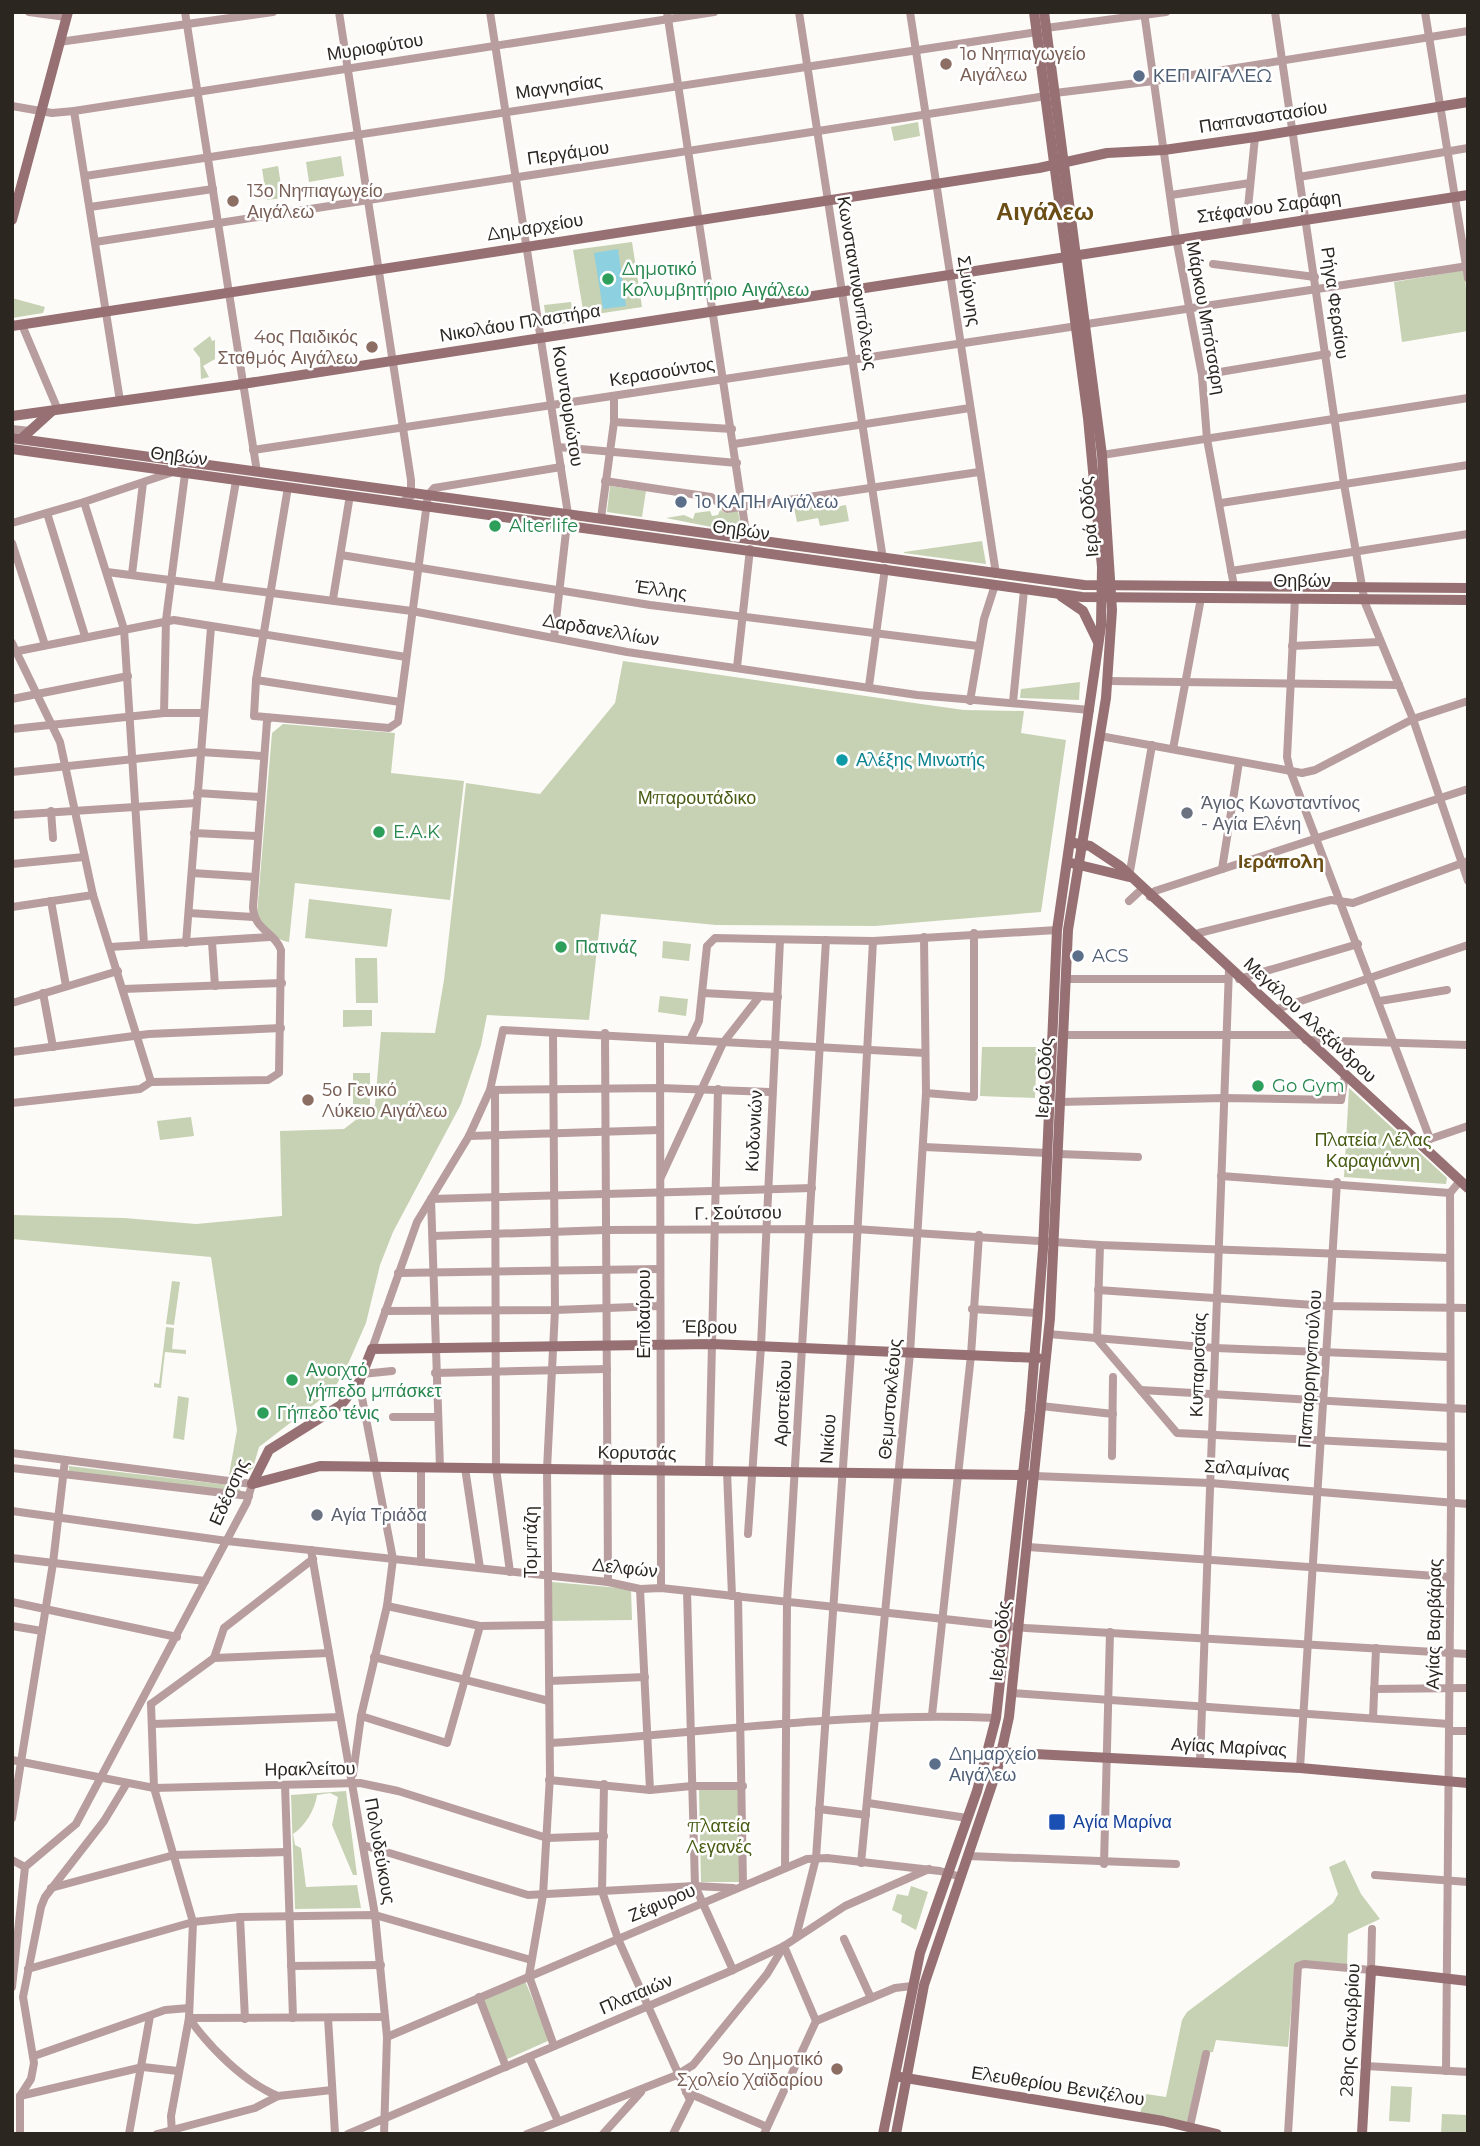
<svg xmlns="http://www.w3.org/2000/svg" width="1480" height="2146" font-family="Montserrat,sans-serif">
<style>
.green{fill:#c6d2b3}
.water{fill:#8dd0e0}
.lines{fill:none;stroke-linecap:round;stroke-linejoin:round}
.street{stroke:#b89d9f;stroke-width:8}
.secondary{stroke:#967073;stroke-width:10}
.education-dot{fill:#8d6e63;stroke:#fff;stroke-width:2.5}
.service-dot{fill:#5c6f8a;stroke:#fff;stroke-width:2.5}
.leisure-dot{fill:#2e9e5b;stroke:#fff;stroke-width:2.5}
.culture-dot{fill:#0f9aa8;stroke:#fff;stroke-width:2.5}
.worship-dot{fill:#6b7280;stroke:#fff;stroke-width:2.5}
.transit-dot{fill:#1a4fb4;stroke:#fff;stroke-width:2.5}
.labels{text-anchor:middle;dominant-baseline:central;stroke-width:5;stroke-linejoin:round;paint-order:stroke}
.street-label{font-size:18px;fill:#2b2620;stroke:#fff}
.education-label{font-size:18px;fill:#785e54;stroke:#fff;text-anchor:start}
.service-label{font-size:18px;fill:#4e5e75;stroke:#fff;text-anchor:start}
.leisure-label{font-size:18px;fill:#27864d;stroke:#fff;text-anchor:start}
.culture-label{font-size:18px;fill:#0d838f;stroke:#fff;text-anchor:start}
.park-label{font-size:18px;fill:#475c12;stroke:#fff}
.worship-label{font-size:18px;fill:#5b616d;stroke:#fff;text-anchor:start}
.transit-label{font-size:18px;fill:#164399;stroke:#fff;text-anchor:start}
.neighbourhood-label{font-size:19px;font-weight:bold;fill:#6a4e16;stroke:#fff}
.district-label{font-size:24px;font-weight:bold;fill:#6a4e16;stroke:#fff}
</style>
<rect width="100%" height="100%" fill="#fdfbf7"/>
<g class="green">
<path d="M918 122 920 136 894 141 891 127Z"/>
<path d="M341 156 344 176 309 182 306 162Z"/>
<path d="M278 166 283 198 267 200 262 169Z"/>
<path d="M632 242 642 307 584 316 573 250Z"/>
<path d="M1465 270 1468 331 1402 342 1394 282Z"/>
<path d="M12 298 45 307 43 313 12 318Z"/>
<path d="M571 302 574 322 547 326 544 305Z"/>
<path d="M210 336 212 341 215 340V359L203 366 209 377 201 379 200 358 193 349Z"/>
<path d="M610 486 646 491 642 517 607 512Z"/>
<path d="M815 504 817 510 846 505 849 521 820 526 818 518 797 522 794 508Z"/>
<path d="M720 510 726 513 738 511 742 533 666 518 684 515 693 519 695 513 710 511 712 516 718 515Z"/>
<path d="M982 541 986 564 904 553V552Z"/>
<path d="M623 661 921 704 964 710 1024 711 1021 733 1066 740 1041 912 875 926 716 925 601 914 589 1020 487 1015 481 1045 461 1104 393 1232 380 1265 366 1323 348 1364 334 1389 259 1447 253 1468 242 1475H229L237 1430 211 1257 12 1239V1215L124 1218 196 1224 282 1216 280 1131 344 1129 375 1105 381 1032 435 1033 444 980 466 783 540 794 615 703Z"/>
<path d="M1080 682 1079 700 1020 698 1021 689Z"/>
<path d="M283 724 395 733 391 773 464 781 450 900 295 883 289 942C274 940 264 927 257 914L272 733Z"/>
<path d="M309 899 392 909 387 947 305 938Z"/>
<path d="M663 941 691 944 689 961 662 958Z"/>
<path d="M355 958H377L378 1003H356Z"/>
<path d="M660 996 688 999 686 1016 658 1012Z"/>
<path d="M343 1010H372V1026L343 1027Z"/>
<path d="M982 1047H1037L1035 1098 980 1096Z"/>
<path d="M353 1073H370V1105L353 1104Z"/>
<path d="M1349 1088 1447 1178 1446 1184 1344 1177Z"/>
<path d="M191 1117 194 1136 160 1140 157 1121Z"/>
<path d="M172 1281 180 1282 174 1325 166 1324Z"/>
<path d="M166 1327 174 1328 172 1349 186 1350V1354L165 1352 161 1388 154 1387V1383L159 1384Z"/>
<path d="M178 1396 189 1398 184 1440 173 1438Z"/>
<path d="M69 1466 237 1486 242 1492 69 1472Z"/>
<path d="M552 1582 631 1589 632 1620 552 1621Z"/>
<path d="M699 1790H738L740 1882H701Z"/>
<path d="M346 1791 357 1875H353L332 1825 338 1797 330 1793 317 1795C315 1810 305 1826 293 1834L295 1845 301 1848 306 1887 357 1885 361 1908 295 1909 291 1795Z"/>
<path d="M1345 1860 1361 1894 1380 1919 1348 1934 1347 1964 1298 1962 1295 1966 1288 2047 1216 2040 1213 2052 1203 2053 1187 2122 1140 2113 1146 2094 1166 2097 1182 2020 1187 2012 1333 1903 1338 1894 1329 1867Z"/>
<path d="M911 1886 928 1892 916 1930 901 1922 902 1915 892 1910 897 1894 908 1896Z"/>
<path d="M525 1981 550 2040 505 2060 483 2000Z"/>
<path d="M1391 2086 1412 2087 1410 2122 1389 2121Z"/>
<path d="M1442 2114 1468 2115V2134H1441Z"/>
</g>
<path class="water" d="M618 249 626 306 603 309 594 253Z"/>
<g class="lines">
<g class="street">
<path d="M29 12 66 17"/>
<path d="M185 12 257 472"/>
<path d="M339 12 411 480V496L402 502"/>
<path d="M490 12 568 514 554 638"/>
<path d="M667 12 747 539"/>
<path d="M799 12 883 559"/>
<path d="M910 12 996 574"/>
<path d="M1144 12 1176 238 1202 375 1207 439 1234 586"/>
<path d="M1275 12 1344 484 1365 603 1413 719 1468 881"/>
<path d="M1425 12 1468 278"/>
<path d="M1046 28 1166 12"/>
<path d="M59 42 273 12"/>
<path d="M1055 93 1154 81 1468 31"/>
<path d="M12 106 52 113 74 111 714 12"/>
<path d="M74 111 120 401"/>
<path d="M85 176 1037 32"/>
<path d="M1299 177 1468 148"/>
<path d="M1171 195 1250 183"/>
<path d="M90 207 213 189"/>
<path d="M1246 228 1255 137"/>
<path d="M95 242 1046 96"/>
<path d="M1213 264 1315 277"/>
<path d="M1087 324 1468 266"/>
<path d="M22 325 58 410"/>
<path d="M1202 375 1327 354"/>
<path d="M614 422 732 429"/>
<path d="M12 429 30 431"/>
<path d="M734 444 970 408"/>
<path d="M558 447 737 463"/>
<path d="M253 450 1077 326"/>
<path d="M1102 455 1468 398"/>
<path d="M605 481 711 497 727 509 979 472"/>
<path d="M288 487 256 680 254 716 389 728 398 722 428 495 434 488 561 467"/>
<path d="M84 502 124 629 144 944"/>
<path d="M1221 503 1468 465"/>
<path d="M47 513 85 636"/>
<path d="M601 518 614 422V396"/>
<path d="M12 523 84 502 170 473"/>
<path d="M12 543 45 645"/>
<path d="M341 555 650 605 978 646"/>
<path d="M1231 571 1468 534"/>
<path d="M107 572 412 611 627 652 917 695 1090 710"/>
<path d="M132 574 143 483"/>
<path d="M218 585 236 481"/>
<path d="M1295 598 1287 757 1290 770 1430 1139 1422 1147"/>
<path d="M333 599 350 495"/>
<path d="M12 643 60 742 93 895 151 1082"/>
<path d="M1292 646 1379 642"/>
<path d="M13 652 174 620 406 657"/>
<path d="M737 667 750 549"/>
<path d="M256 680 400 702"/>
<path d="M1108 681 1399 685"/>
<path d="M869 686 885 568"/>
<path d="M12 699 128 676"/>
<path d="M970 701 984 619 995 585"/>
<path d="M1013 702 1024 590"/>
<path d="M164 713 166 620 185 474"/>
<path d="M12 729 164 713H204"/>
<path d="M1100 736 1302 773 1315 770 1413 719 1468 701"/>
<path d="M1173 749 1201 598"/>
<path d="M12 772 200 752 262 756"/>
<path d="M197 793 260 797"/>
<path d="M51 811 53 838"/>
<path d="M12 815 196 803"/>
<path d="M194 833 257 836"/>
<path d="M12 864 84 857"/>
<path d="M1222 869 1239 762"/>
<path d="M192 873 255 877"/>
<path d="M1129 877 1152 745"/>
<path d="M1150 897 1155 891 1468 789"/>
<path d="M51 901 66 986"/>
<path d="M1129 901 1142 889"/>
<path d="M12 907 93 895"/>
<path d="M189 913 253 917"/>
<path d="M1194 937 1199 933 1331 900 1353 903 1468 861"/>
<path d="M212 942 215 986"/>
<path d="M186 943 211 627"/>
<path d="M110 947 270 937"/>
<path d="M1066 979H1228"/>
<path d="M1239 979 1358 944"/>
<path d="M123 989 282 983"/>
<path d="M43 993 53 1047"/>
<path d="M703 993 778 997"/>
<path d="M1380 1001 1447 990"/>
<path d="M12 1003 118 971"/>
<path d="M1274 1010 1468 945"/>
<path d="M553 1033 555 1310 547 1469 550 1776 543 1895 529 1976 554 2046"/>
<path d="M605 1033 608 1582"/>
<path d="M1064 1035H1300"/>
<path d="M660 1039 661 1588"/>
<path d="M690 1040 699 1021 707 946 715 938 873 941 1057 930"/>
<path d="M1306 1040 1468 1045"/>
<path d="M12 1052 149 1034 281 1028"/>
<path d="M490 1090 660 1088 772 1092"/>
<path d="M495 1091 496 1468 510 1572"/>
<path d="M926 1093 974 1097V933"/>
<path d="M1060 1102 1224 1098 1341 1100 1345 1075"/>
<path d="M12 1103 140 1089 151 1082 268 1080 279 1073 281 950C275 932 254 930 253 907L267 721 270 718"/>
<path d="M469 1136 660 1130"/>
<path d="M1430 1139 1468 1126"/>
<path d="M924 1147 1047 1153"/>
<path d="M1059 1154 1138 1157"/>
<path d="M1221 1176 1450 1193"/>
<path d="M661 1177 723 1043 759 997"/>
<path d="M433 1236 606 1230 855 1229 1100 1245 1450 1258"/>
<path d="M398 1273 660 1269"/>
<path d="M1098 1290 1329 1306 1468 1308"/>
<path d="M972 1309 1037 1313"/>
<path d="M385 1311 555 1310 660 1306"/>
<path d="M1048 1334 1215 1348 1449 1357"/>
<path d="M1097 1339 1177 1433 1450 1447"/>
<path d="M1097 1339 1100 1245"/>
<path d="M372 1349 417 1222 469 1136 490 1090 503 1030 925 1053"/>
<path d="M435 1373 607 1369"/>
<path d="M362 1374 392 1371"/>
<path d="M1141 1390 1468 1409"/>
<path d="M1041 1406 1113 1414"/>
<path d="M393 1417H437"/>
<path d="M12 1453 252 1484 247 1502 76 1824 25 1867 12 1987"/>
<path d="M1112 1456 1113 1377"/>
<path d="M12 1468 249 1496"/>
<path d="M440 1468 431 1199 812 1188"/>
<path d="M465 1468 480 1568"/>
<path d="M709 1471 718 1089"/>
<path d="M727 1471 732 1596"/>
<path d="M1035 1476 1210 1483 1468 1504"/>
<path d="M12 1511 227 1541 608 1582 640 1589 661 1588 1026 1628 1468 1654"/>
<path d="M748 1534 761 1346 780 940"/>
<path d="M1028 1547 1450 1577"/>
<path d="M311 1550 375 1915 387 2037 384 2134"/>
<path d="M12 1558 205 1581"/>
<path d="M421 1562V1467"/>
<path d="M640 1589 650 1790"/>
<path d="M687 1591 695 1886 733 1970"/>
<path d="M738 1596 743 1885"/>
<path d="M12 1602 177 1637"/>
<path d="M387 1606 480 1626 547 1625"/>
<path d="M12 1626 42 1631"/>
<path d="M374 1657 549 1701"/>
<path d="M214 1658 224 1628 313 1559"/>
<path d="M549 1681 645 1677"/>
<path d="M1374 1689 1468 1688"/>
<path d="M1012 1693 1449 1724"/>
<path d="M151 1704 154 1788 193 1922 189 2018 171 2116 172 2134"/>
<path d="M151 1704 214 1658 329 1653"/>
<path d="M932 1715 971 1355 979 1235"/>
<path d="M361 1716 447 1743 480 1626"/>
<path d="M1373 1718 1376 1648"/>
<path d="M153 1724 340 1717"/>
<path d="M1449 1731H1468"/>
<path d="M550 1743C699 1734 847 1711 996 1718"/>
<path d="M12 1760 154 1788 360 1783 398 1791 547 1838 604 1836"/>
<path d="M1200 1763 1229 969"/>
<path d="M1300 1768 1337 1182"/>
<path d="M353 1774 361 1716 387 1606 393 1559 359 1382"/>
<path d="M549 1780 650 1790 692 1786H743"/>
<path d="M604 1784 602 1891 618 1939 690 2100 673 2134"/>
<path d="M285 1785 293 2018"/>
<path d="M868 1803 967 1818"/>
<path d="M819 1809 866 1815"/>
<path d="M12 1818 53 1563 65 1460"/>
<path d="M363 1845 528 1895 695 1886 733 1888"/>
<path d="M968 1856 1176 1864"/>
<path d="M12 1860 25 1867"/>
<path d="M861 1863 910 1353 926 1093 924 937"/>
<path d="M1104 1864 1110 1632"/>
<path d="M785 1868 787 1602 826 940"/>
<path d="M1375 1875 1468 1882"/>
<path d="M51 1888 174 1855 287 1852"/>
<path d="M240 1917 245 2019"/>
<path d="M796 1937 816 1858 851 1351 873 941"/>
<path d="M844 1939 871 1998"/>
<path d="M291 1966 381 1965"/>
<path d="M28 1969 193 1922 240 1917 375 1915 531 1960"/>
<path d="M479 1997 506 2067"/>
<path d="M189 2018 385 2017"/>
<path d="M189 2018C209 2047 245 2083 278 2096"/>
<path d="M328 2018 335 2134"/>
<path d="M816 2021 895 1988 912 1986"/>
<path d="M387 2037 807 1859 827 1858 940 1871 961 1877"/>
<path d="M34 2056 165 2010 189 2008"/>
<path d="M529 2057 558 2121"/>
<path d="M1366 2066 1468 2072"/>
<path d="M1446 2071 1451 1503 1450 1193 1460 1181"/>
<path d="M686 2092 767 2127"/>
<path d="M20 2096 143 2067 178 2071"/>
<path d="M1190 2126 1206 2054"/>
<path d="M20 2134V2096L31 2079 34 2063 23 1997 41 1907 45 1897 104 1821 127 1783"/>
<path d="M129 2134 150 2016"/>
<path d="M157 2134 255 2108 278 2096 332 2090"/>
<path d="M348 2134 733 1970 784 1946 845 1906 929 1869"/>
<path d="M527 2134 677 2075 693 2065 767 1974 784 1946"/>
<path d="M603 2134 641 2092"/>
<path d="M764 2134 816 2021 784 1946"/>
<path d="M1288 2134 1298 1966 1304 1964 1371 1970 1372 1929"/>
</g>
<g class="secondary">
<path d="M12 220 68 12"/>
<path d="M12 326 1039 168 1107 153 1164 150 1255 137 1468 102"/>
<path d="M12 416 236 385 1468 195"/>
<path d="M12 438 1084 585 1468 588"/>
<path d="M21 439 52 411"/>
<path d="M12 449 1082 597 1468 600"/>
<path d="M1061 596 1083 611 1098 642"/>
<path d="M1074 843 1090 846 1120 866 1468 1188"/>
<path d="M1071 863 1129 877"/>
<path d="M252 1484 269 1450 341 1405 359 1382 372 1349 712 1344 1038 1358"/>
<path d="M252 1484 320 1466 1027 1475"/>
<path d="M996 1752 1300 1768 1468 1783"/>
<path d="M900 2077 1163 2121 1217 2134"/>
<path d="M883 2134 920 1953 977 1791 996 1718 1030 1411 1043 1249 1057 930 1101 626 1102 567 1088 418 1034 12"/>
<path d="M896 2134 924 1985 998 1767 1009 1717 1050 1318 1068 930 1106 698 1112 610 1102 455 1044 12"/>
<path d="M1362 2134 1371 1970 1468 1981"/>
</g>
</g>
<g class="education-dot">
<circle cx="946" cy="64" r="7"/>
<circle cx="233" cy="201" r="7"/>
<circle cx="372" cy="347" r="7"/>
<circle cx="308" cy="1100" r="7"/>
<circle cx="837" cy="2069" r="7"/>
</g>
<g class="service-dot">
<circle cx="1139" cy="76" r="7"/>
<circle cx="681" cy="502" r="7"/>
<circle cx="1078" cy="956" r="7"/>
<circle cx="935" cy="1764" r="7"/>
</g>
<g class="leisure-dot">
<circle cx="608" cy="279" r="7"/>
<circle cx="495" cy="526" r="7"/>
<circle cx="379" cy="832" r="7"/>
<circle cx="561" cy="947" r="7"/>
<circle cx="1258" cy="1086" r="7"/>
<circle cx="292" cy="1380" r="7"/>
<circle cx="263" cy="1413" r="7"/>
</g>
<circle class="culture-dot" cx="842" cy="760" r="7"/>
<g class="worship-dot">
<circle cx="1187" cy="813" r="7"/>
<circle cx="317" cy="1515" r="7"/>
</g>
<rect class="transit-dot" x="1048" y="1813" width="18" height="18" rx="3.5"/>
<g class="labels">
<g class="street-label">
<text transform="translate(375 47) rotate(-9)">Μυριοφύτου</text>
<text transform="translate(559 87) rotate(-8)">Μαγνησίας</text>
<text transform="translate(1263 117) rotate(-9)">Παπαναστασίου</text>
<text transform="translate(568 153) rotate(-8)">Περγάμου</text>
<text transform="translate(1269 207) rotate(-8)">Στέφανου Σαράφη</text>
<text transform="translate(535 227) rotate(-9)">Δημαρχείου</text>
<text transform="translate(857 283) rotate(81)">Κωνσταντινουπόλεως</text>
<text transform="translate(969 291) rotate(81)">Σμύρνης</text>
<text transform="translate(1335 303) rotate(82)">Ρήγα Φεραίου</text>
<text transform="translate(1206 318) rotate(80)">Μάρκου Μπότσαρη</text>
<text transform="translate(520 323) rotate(-9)">Νικολάου Πλαστήρα</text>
<text transform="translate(662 372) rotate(-9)">Κερασούντος</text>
<text transform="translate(568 406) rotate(81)">Κουντουριώτου</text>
<text transform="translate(179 456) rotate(7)">Θηβών</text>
<text transform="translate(1089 517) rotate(-95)">Ιερά Οδός</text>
<text transform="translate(741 530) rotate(8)">Θηβών</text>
<text x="1302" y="581">Θηβών</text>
<text transform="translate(661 590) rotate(8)">Έλλης</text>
<text transform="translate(601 630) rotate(10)">Δαρδανελλίων</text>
<text transform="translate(1310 1020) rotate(43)">Μεγάλου Αλεξάνδρου</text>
<text transform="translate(1044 1078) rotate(-87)">Ιερά Οδός</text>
<text transform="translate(754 1131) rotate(-87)">Κυδωνιών</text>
<text transform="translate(738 1213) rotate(-1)">Γ. Σούτσου</text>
<text transform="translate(644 1314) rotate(-90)">Επιδαύρου</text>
<text transform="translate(710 1327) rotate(1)">Έβρου</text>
<text transform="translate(1198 1365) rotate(-88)">Κυπαρισσίας</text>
<text transform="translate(1310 1369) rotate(-86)">Παπαρρηγοπούλου</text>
<text transform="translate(890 1399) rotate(-85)">Θεμιστοκλέους</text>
<text transform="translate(783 1403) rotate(-87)">Αριστείδου</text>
<text transform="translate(828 1439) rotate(-86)">Νικίου</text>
<text transform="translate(637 1453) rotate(1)">Κορυτσάς</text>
<text transform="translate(1247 1469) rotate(4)">Σαλαμίνας</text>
<text transform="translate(229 1492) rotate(-66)">Εδέσσης</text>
<text transform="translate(531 1542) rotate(-90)">Τομπάζη</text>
<text transform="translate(625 1568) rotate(6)">Δελφών</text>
<text transform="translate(1434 1624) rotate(-89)">Αγίας Βαρβάρας</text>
<text transform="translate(1000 1641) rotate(-84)">Ιερά Οδός</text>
<text transform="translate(1229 1747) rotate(3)">Αγίας Μαρίνας</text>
<text transform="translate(310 1769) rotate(-1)">Ηρακλείτου</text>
<text transform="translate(380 1851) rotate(80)">Πολυδεύκους</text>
<text transform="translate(662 1903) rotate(-23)">Ζέφυρου</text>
<text transform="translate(636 1994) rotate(-23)">Πλαταιών</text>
<text transform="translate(1350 2030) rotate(-87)">28ης Οκτωβρίου</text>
<text transform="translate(1058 2086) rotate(9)">Ελευθερίου Βενιζέλου</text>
</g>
<g class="education-label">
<text x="960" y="54">1ο Νηπιαγωγείο<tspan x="960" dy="21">Αιγάλεω</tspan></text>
<text x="247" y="191">13ο Νηπιαγωγείο<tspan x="247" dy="21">Αιγάλεω</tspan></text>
<text x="358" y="337" text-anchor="end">4ος Παιδικός<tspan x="358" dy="21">Σταθμός Αιγάλεω</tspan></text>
<text x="322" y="1090">5ο Γενικό<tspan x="322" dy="21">Λύκειο Αιγάλεω</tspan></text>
<text x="823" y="2059" text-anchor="end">9ο Δημοτικό<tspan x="823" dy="21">Σχολείο Χαϊδαρίου</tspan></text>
</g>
<g class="service-label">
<text x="1153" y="76">ΚΕΠ ΑΙΓΑΛΕΩ</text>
<text x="695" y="502">1ο ΚΑΠΗ Αιγάλεω</text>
<text x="1092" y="956">ACS</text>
<text x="949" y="1754">Δημαρχείο<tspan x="949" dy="21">Αιγάλεω</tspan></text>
</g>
<g class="leisure-label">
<text x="622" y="269">Δημοτικό<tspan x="622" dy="21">Κολυμβητήριο Αιγάλεω</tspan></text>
<text x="509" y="526">Alterlife</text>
<text x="393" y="832">E.A.K</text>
<text x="575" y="947">Πατινάζ</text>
<text x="1272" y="1086">Go Gym</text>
<text x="306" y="1370">Ανοιχτό<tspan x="306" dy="21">γήπεδο μπάσκετ</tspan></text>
<text x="277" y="1413">Γήπεδο τένις</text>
</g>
<g class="culture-label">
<text x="856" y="760">Αλέξης Μινωτής</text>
</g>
<g class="park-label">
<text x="697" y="798">Μπαρουτάδικο</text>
<text x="1373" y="1140">Πλατεία Λέλας<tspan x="1373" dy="21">Καραγιάννη</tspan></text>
<text x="719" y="1826">πλατεία<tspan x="719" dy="21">Λεγανές</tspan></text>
</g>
<g class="worship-label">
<text x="1201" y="803">Άγιος Κωνσταντίνος<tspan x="1201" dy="21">- Αγία Ελένη</tspan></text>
<text x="331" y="1515">Αγία Τριάδα</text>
</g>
<g class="transit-label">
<text x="1073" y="1822">Αγία Μαρίνα</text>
</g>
<g class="neighbourhood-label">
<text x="1281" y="861">Ιεράπολη</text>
</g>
<g class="district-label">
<text x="1045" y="211">Αιγάλεω</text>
</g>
</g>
<rect width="1480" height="2146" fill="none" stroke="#2b2620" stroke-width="28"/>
</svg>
